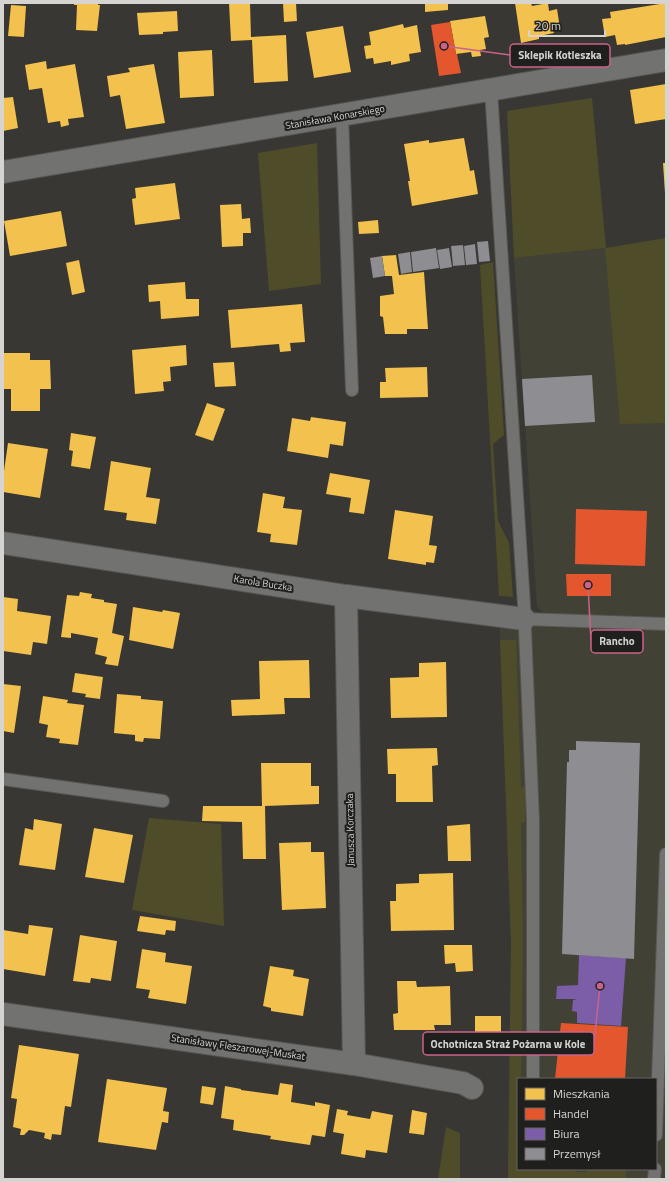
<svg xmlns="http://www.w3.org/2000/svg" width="669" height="1182" font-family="'Titillium Web',sans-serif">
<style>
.built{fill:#424136;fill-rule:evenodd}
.green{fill:#4f4c29}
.homes{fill:#f2c14e}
.shops{fill:#e4572e}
.offices{fill:#7b5ea7}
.industry{fill:#8d8d92}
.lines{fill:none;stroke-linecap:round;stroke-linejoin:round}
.lane-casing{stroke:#575653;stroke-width:14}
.street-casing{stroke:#575653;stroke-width:24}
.lane{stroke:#727270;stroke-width:12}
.street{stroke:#727270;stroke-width:22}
.labels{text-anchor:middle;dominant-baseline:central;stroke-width:4;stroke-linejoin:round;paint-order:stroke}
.street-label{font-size:10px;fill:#d5d4d1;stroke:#1f1f1d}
.leader{fill:none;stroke:#ca638a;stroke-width:1.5}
.callout-dot{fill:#ca638a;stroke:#1f1f1d;stroke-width:1.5}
.callout{fill:#1f1f1d;stroke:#ca638a;stroke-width:1.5}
.callout-label{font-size:11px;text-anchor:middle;font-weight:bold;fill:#d5d4d1}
</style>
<rect width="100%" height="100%" fill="#383733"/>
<path class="built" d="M666 238V1179H508L511 943 499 605 545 613 541 611 537 606 514 258 606 248ZM518 1079H656V1169H518Z"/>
<g class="green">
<path d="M592 98 606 248 666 238V423L620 424 605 248 514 258 507 111Z"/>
<path d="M317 143 321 284 269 291 258 153Z"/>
<path d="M493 262 504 435 493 444 498 521 509 543 513 597 499 596 480 265Z"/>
<path d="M500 640H516L521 787H525V822L521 823 523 944 521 1079H518V1169H575L576 1172H586L587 1169H626V1179H508L511 943Z"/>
<path d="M149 818 221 824 224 926 132 910Z"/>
<path d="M446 1127 460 1133V1179H438Z"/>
</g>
<g class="homes">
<path d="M74 3H98V5H100L97 31 76 30 77 5H74Z"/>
<path d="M229 3H250L251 37 286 35 288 81 254 83 252 40 231 41Z"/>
<path d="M283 3H296L297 21 284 22Z"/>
<path d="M425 3H448V10L425 12Z"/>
<path d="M515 3H531L532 6 548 3 549 11 557 9 560 28 553 30 554 33 539 36V39L521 43Z"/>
<path d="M666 3V37L625 45V44L617 45 615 35 605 37 602 19 611 18 610 12Z"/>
<path d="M11 5 26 6 24 37 8 36Z"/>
<path d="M177 11 178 31 163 32V34L139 35 137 13Z"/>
<path d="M485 16 489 37 484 38 486 49 480 50 481 56 472 57 471 52 456 54 450 21Z"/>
<path d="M403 24 404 28 417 25 421 52 409 54 410 61 391 65V61L374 64 373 58 366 59 364 46 371 45 369 32Z"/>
<path d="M343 26 351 72 314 78 306 32Z"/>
<path d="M212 50 214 96 180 98 178 52Z"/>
<path d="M46 61 47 69 75 64 84 117 68 119 69 125 61 127 60 121 48 123 42 88 29 90 25 65Z"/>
<path d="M154 64 165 123 126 129 120 95 110 97 107 76 130 72 128 68Z"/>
<path d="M666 84V119L635 124 630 90Z"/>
<path d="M13 97 18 128 3 131V98Z"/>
<path d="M464 138 470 171 474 170 478 194 412 206 408 181H410L404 144 429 140V143Z"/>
<path d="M663 163H666V193H665Z"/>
<path d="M175 183 180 219 135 225 132 199 136 198 135 188Z"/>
<path d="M241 204 242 219 250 218 251 233H243V246L222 247 220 205Z"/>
<path d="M61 211 67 246 10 256 4 221Z"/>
<path d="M378 220 379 233 359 234 358 222Z"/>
<path d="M396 255 399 275 424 272 428 329H407V334H385L383 317 380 316V296L394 294 392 276H385L382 256Z"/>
<path d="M79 260 85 292 72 295 66 263Z"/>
<path d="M185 282 186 299H199V316L161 319 160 301 149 302 148 285Z"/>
<path d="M302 304 305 342 290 343 291 351 280 352 279 344 231 348 228 310Z"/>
<path d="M186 345 187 365 170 367 171 381 163 382 164 391 135 394 132 350Z"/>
<path d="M3 353H30V360H50L51 389H40V411H11V389H3Z"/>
<path d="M234 362 236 386 215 387 213 363Z"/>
<path d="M427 367 428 397 380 398V382H386L385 368Z"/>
<path d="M207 403 225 409 213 441 195 435Z"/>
<path d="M311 417 346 422 343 446 330 444 328 458 287 451 292 418 310 421Z"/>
<path d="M71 433 96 437 90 469 71 466 73 451 69 450Z"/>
<path d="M8 443 48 449 40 498 3 492V478Z"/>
<path d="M111 461 151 468 146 497 160 499 156 524 126 520 127 513 104 510Z"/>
<path d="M330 473 370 480 364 514 349 512 351 498 326 494Z"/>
<path d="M263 493 285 497 283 508 302 510 297 545 270 542 271 534 257 532Z"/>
<path d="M395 510 433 516 429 545 437 546 434 563 426 562V565L388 559Z"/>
<path d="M80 592 92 594 91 598 104 600V602L117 604 112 633 124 636 118 666 105 664 107 657 95 654 98 638 71 633V638L61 637 67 595 79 596Z"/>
<path d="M3 597 18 599 17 611 51 616 47 644 33 642 31 655 3 651Z"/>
<path d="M133 607 162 612 163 610 180 613 173 649 129 640Z"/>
<path d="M309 660 310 698H284L285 714 232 716 231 700 260 699 259 661Z"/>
<path d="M446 662 447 717 391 718 390 678 419 677V663Z"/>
<path d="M75 673 103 677 100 699 85 697 86 694 72 692Z"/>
<path d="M3 684 21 686 14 733 3 731Z"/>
<path d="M117 694 141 696V699L163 701 160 739 144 738 143 742 135 741V735L114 733Z"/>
<path d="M43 696 68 700 67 703 84 705 78 745 59 743 60 739 46 737 48 725 39 723Z"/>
<path d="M437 748 438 765 432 766 433 802H396V774H388L387 749Z"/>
<path d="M261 763H311V786H319V804L265 806 266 859H243L242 822 202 821 203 806H262Z"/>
<path d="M34 819 62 824 55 870 19 865 25 828 33 830Z"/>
<path d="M470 824 471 861H448L447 826Z"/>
<path d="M94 828 133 835 124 883 85 877Z"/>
<path d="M311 842V852H324L326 908 282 910 279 843Z"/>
<path d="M453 873 454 930 391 931 390 901H396V884L419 883V874Z"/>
<path d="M140 916 176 921 175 931 166 930 165 935 137 931Z"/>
<path d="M29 925 53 928 45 976 3 969V930L28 934Z"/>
<path d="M80 935 117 941 111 981 91 978 90 983 73 981Z"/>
<path d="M444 945H472L473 971 456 972 455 963 445 964Z"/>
<path d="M142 949 166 953 165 962 192 966 186 1004 148 998 150 990 136 988Z"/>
<path d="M270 966 294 970 293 976 309 979 303 1016 271 1011V1008L263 1006Z"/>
<path d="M397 981H416L417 987 450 986 451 1025H434L435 1030H394L393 1014 398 1013Z"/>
<rect x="475" y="1016" width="26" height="17"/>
<path d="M19 1045 79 1054 71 1107 65 1106 61 1135 52 1134 51 1140 44 1138 45 1133 29 1130 24 1135H20L21 1129 13 1127 17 1099 11 1098Z"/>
<path d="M107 1079 167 1088 163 1111 169 1112 168 1123 162 1122 156 1150 98 1142Z"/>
<path d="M280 1083 293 1085 291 1102 315 1106V1102L330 1105 325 1137 312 1135 310 1145 270 1139 271 1136 233 1130 234 1120 221 1118 225 1086 241 1089V1090L278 1095Z"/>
<path d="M202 1086 216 1088 213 1105 200 1103Z"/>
<path d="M337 1109 348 1111 347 1115 370 1119 372 1111 393 1115 387 1153 366 1150 365 1158 341 1154 344 1134 333 1132Z"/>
<path d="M412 1110 427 1113 424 1135 409 1133Z"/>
</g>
<g class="shops">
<path d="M450 22 456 54H457L461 73 439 76 431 25Z"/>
<path d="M576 509 647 511 645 566 575 564Z"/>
<path d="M566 574H611V596H567Z"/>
<path d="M561 1023 628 1027 625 1079H555Z"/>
</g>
<path class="offices" d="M579 955 626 958 621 1026 577 1023V1012L572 1011 573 1000 577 999H556L557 986 578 985Z"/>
<g class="industry">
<path d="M488 241 490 261 479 262 477 242Z"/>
<path d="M475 244 477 264 466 265 464 246Z"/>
<path d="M463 245 465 265 453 266 451 246Z"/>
<path d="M436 248 439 268 413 272 411 252Z"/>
<path d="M449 248 452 267 440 269 437 250Z"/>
<path d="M410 252 412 272 401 274 398 254Z"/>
<path d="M382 256 385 276 373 278 370 258Z"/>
<path d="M592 375 595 422 525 426 522 379Z"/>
<path d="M576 741 640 743 634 959 562 954 567 762H569V750H576Z"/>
</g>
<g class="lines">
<defs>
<g id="lane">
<path d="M491 90 524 605 533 820V1079"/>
<path d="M342 115 352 390"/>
<path d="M524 619 666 624"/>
<path d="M3 779 163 801"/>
<path d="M656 1135 666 854"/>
<path d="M654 1179 655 1169"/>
</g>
<g id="street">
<path d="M3 172 666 60"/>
<path d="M3 543 346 596 524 619"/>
<path d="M346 596 354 1064"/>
<path d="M3 1014 354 1064 463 1083 472 1088"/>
</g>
</defs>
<use href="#lane" class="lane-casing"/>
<use href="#street" class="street-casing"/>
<use href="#lane" class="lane"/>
<use href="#street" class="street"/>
</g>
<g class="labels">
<g class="street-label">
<text transform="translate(335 117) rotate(-10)">Stanisława Konarskiego</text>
<text transform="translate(263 583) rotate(9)">Karola Buczka</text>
<text transform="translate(350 830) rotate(-91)">Janusza Korczaka</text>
<text transform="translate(238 1047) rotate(8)">Stanisławy Fleszarowej-Muskat</text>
</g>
</g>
<path class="leader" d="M444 46L510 55M588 585L591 641M600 986L594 1044"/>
<g class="callout-dot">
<circle cx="444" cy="46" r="4"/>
<circle cx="588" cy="585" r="4"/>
<circle cx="600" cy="986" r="4"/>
</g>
<g class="callout">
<rect x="510" y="44" width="100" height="23" rx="4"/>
<rect x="591" y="630" width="52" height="23" rx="4"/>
<rect x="423" y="1032" width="171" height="23" rx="4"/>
</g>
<g class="callout-label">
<text x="560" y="59">Sklepik Kotleszka</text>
<text x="617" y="645">Rancho</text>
<text x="508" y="1048">Ochotnicza Straż Pożarna w Kole</text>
</g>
<rect width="669" height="1182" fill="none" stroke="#d5d4d1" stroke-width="8"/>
<rect x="517" y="1078" width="140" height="92" fill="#1f1f1d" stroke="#686765"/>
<rect x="525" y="1088" width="20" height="12" fill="#f2c14e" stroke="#686765"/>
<text x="553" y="1098" font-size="12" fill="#d5d4d1">Mieszkania</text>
<rect x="525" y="1108" width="20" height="12" fill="#e4572e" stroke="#686765"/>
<text x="553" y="1118" font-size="12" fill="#d5d4d1">Handel</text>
<rect x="525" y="1128" width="20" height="12" fill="#7b5ea7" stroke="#686765"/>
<text x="553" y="1138" font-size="12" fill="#d5d4d1">Biura</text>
<rect x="525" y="1148" width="20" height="12" fill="#8d8d92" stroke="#686765"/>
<text x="553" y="1158" font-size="12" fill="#d5d4d1">Przemysł</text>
<path d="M529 30v6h76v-6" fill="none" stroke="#d5d4d1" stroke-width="2"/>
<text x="535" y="30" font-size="12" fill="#d5d4d1" stroke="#1f1f1d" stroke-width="3" paint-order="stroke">20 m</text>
</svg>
